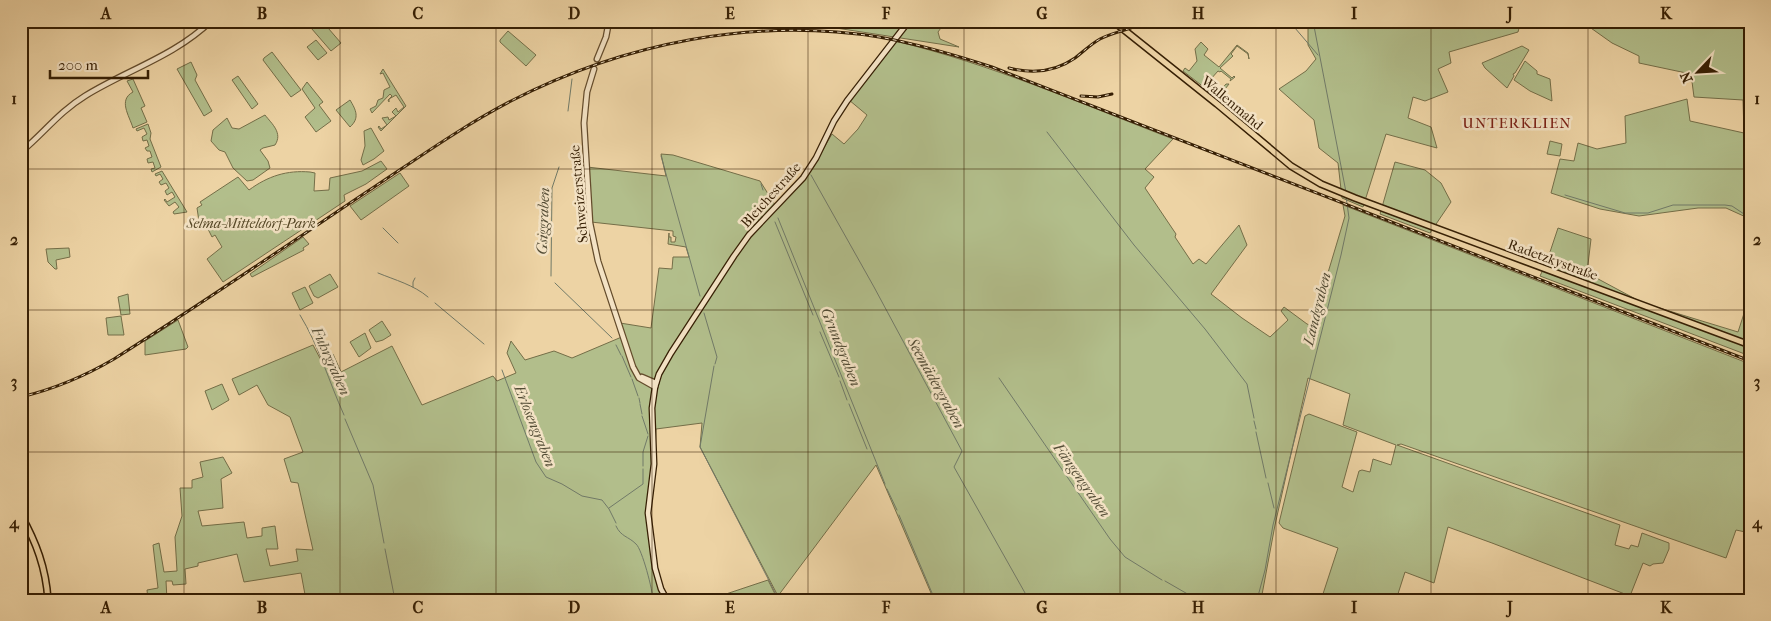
<svg xmlns="http://www.w3.org/2000/svg" width="1771" height="621" font-family="'IM FELL French Canon',serif">
<style>
.green{fill:#b2be8b;stroke:#746e48}
.lines{fill:none;stroke-linecap:round;stroke-linejoin:round}
.stream{stroke:#717a68;stroke-width:1}
.tertiary-tunnel{stroke:#c8af84;stroke-width:4.5;stroke-dasharray:4.5 2;stroke-linecap:butt}
.tertiary-casing{stroke:#644c2c;stroke-width:7}
.secondary-casing{stroke:#361f04;stroke-width:7}
.primary-casing{stroke:#361f04;stroke-width:8}
.tertiary{stroke:#f3e2c4;stroke-width:4.5}
.secondary{stroke:#f3e2c4;stroke-width:4.5}
.primary{stroke:#edd3a4;stroke-width:5}
.rail-casing{stroke:#361f04;stroke-width:3}
.rail{stroke:#f3e2c4;stroke-width:1;stroke-dasharray:4;stroke-linecap:butt}
.grid{fill:none;stroke:#361f04;stroke-width:1;stroke-opacity:0.55}
.labels{text-anchor:middle;dominant-baseline:central;stroke-width:5;stroke-linejoin:round;paint-order:stroke}
.street-label{font-size:14px;fill:#361f04;stroke:#f3e2c4}
.park-label{font-size:14px;font-style:italic;fill:#554726;stroke:#f3e2c4}
.neighbourhood-label{font-size:15px;letter-spacing:1px;fill:#7a1f14;stroke:#f3e2c4}
.water-label{font-size:15px;font-style:italic;fill:#544d36;stroke:#f3e2c4}
.neatline{fill:none;stroke:#361f04;stroke-width:2}
.grid-label{font-size:16px;text-anchor:middle;font-weight:bold;fill:#361f04}
</style>
<rect width="100%" height="100%" fill="#edd3a4"/>
<filter id="stains"><feTurbulence type="fractalNoise" baseFrequency=".004" numOctaves="4"/><feColorMatrix values="0 0 0 0 .2 0 0 0 0 .09 0 0 0 0 .02 0 0 0 .5 -.17"/></filter>
<radialGradient id="worn" r=".72"><stop offset=".6" stop-color="#630" stop-opacity="0"/><stop offset="1" stop-color="#630" stop-opacity=".3"/></radialGradient>
<g class="green">
<path d="M305 21H322L341 43 331 51Z"/>
<path d="M719 21H877L903 29 910 21H946L938 32 940 39 959 47 836 28 777 26 767 22 722 27Z"/>
<path d="M1308 21H1521L1518 32 1449 52 1451 63 1438 69 1448 92 1425 101 1413 97 1408 118 1431 127 1437 148 1386 134 1363 207 1342 198 1338 163 1319 148 1314 120 1279 89 1306 71 1316 59 1308 45Z"/>
<path d="M1581 21H1750V230L1745 228 1748 218 1726 208H1698L1639 216 1600 209 1551 193 1560 159 1574 161 1578 143 1597 149 1626 143 1625 116 1687 99 1690 121 1744 133 1743 100 1694 97 1691 74 1639 63V56L1612 43Z"/>
<path d="M508 31 536 55 526 66 500 42V40Z"/>
<path d="M316 40 327 53 318 60 307 47Z"/>
<path d="M895 41C991 64 1082 104 1173 139L1145 169 1154 177 1145 188 1176 234 1175 237 1193 264 1199 259 1206 264 1239 225 1247 245 1211 294 1242 318 1270 337 1288 320 1281 311 1284 307 1307 324 1312 326 1345 216 1343 205 1750 364V533L1736 530 1726 558 1401 444 1397 445 1620 525 1615 545 1629 549 1631 545 1638 547 1642 533 1669 543V549L1663 563 1653 564 1650 566 1643 563 1630 596 1492 543 1448 527 1434 583 1405 572 1396 600H1321L1338 548 1283 528 1279 523 1305 416 1309 414 1357 432 1342 487 1353 492 1359 471 1362 470 1370 472 1373 459 1391 465 1396 445 1343 425 1350 394 1308 378 1275 525 1261 600H934L876 465 778 596 700 447 702 423 656 429 654 485 650 511 656 564 661 582 669 600H306L301 573 244 582 237 554 198 563V566L185 569 186 584 173 585 172 581H166L167 600H148L147 590 158 588 153 545 159 543 164 572 177 571 175 537 182 516 180 488H192V480L203 477 200 462 223 457 232 473 221 479 223 508 198 511 202 526 244 522 247 538 262 536V528L275 526 278 549H266L270 566 298 561 296 549 313 550 298 483 291 482 284 459 303 452 290 417 268 405 257 385 239 395 232 379 313 345 322 362 333 354 341 372 392 346 422 405 493 376 497 381 516 373 507 353 511 341 525 360 554 351 572 358 624 336 620 323 651 328 659 268 672 269 673 257H689L686 247 668 244 669 233V237H671V242H675L676 237 673 236V231L591 222 587 167 666 176 661 154 673 155 760 181 777 208 809 173 832 134 844 144 858 129 867 115 849 100Z"/>
<path d="M1201 42 1208 49 1204 55 1219 67 1237 45 1248 53 1249 59 1248 54 1237 46 1231 54 1233 56 1220 68 1232 78 1234 76 1235 77 1230 81 1231 79 1221 71 1220 72 1218 71 1210 80 1213 84 1211 86 1220 91 1226 84H1229L1218 98 1183 71 1185 68 1189 71 1197 61 1195 49Z"/>
<path d="M1522 46 1529 50 1515 73 1513 74 1514 76 1507 88 1485 68 1482 63Z"/>
<path d="M272 52 301 90 291 97 263 60 264 58Z"/>
<path d="M1525 61 1537 71V74L1550 79 1552 101 1530 91 1514 80Z"/>
<path d="M191 62 197 75 195 80 212 111 204 116 177 69Z"/>
<path d="M383 69 406 106 381 131 378 127 379 126 381 129 387 125 382 118 388 117 389 120 396 116 392 112 396 108 398 112 404 107 396 95 389 99V102L388 100 392 96 390 94 372 113 370 109 376 106 378 100 383 98 384 90 390 87 383 73 380 74Z"/>
<path d="M238 76 258 104 252 109 232 80Z"/>
<path d="M133 79 145 106 141 108 147 122 133 128C129 115 118 100 133 92L127 81Z"/>
<path d="M307 82 323 102 319 105 331 121 316 132 305 117 315 108 302 89Z"/>
<path d="M350 100C356 110 360 118 350 127L336 110Z"/>
<path d="M265 115C272 124 283 133 275 145L263 148 260 150 268 161 270 168 253 180 247 181 233 168 225 152 219 150 211 141 213 130 227 118 232 128 239 129Z"/>
<path d="M148 124 151 133 150 139 161 167 152 172 151 169 155 168 153 162 148 163 147 159 152 157 150 151H147L145 148 149 146 147 140 143 141 142 137 147 134 144 128 137 131 136 129Z"/>
<path d="M371 128 384 151 374 159 363 165 361 160 365 146 364 131Z"/>
<path d="M1550 141 1562 144 1560 156 1547 154Z"/>
<path d="M381 161 387 169 366 184 344 195 345 201 223 282 207 259 222 247 215 235 212 237 208 229 200 228 197 208 202 205 200 202 238 177 249 190C268 176 287 170 310 172L315 173 314 191 329 190 330 178 362 171Z"/>
<path d="M1395 162 1425 170 1441 183 1451 202 1430 233 1380 214Z"/>
<path d="M162 171 187 212 174 214 173 212 179 207 175 202 169 206 164 200 165 199 167 202 175 197 172 192 167 195 165 191 169 188 166 183 161 185 159 182 163 179 160 174 156 176 155 174Z"/>
<path d="M400 173 409 186 361 220 350 206Z"/>
<path d="M1558 228 1591 239 1587 273 1643 303 1738 332 1749 298 1747 297 1750 290V329L1748 333 1750 334V356L1540 276 1547 261Z"/>
<path d="M303 237 309 244 303 248 304 250 252 277 250 274Z"/>
<path d="M69 248 70 257 56 260 57 269H55L48 262 46 249Z"/>
<path d="M330 274 338 287 318 298 314 296 309 286Z"/>
<path d="M305 287 313 303 300 310 292 293Z"/>
<path d="M128 294 130 314 121 315 118 297Z"/>
<path d="M121 316 124 335H108L106 318Z"/>
<path d="M178 320 188 347 186 349 145 355V341Z"/>
<path d="M382 321 391 335 383 340 376 342 369 330Z"/>
<path d="M365 333 371 348 359 357 350 342Z"/>
<path d="M222 384 229 400 212 410 205 391Z"/>
<path d="M768 580 778 600H708Z"/>
</g>
<g class="lines">
<g class="stream">
<path d="M1289 21 1318 55"/>
<path d="M1313 21 1346 192"/>
<path d="M568 111 572 79"/>
<path d="M1047 132 1134 245 1205 329 1247 384 1254 418"/>
<path d="M661 156 700 296"/>
<path d="M811 175 874 287 962 451 954 467 1029 600"/>
<path d="M761 184 763 190"/>
<path d="M1565 195 1625 213H1648L1673 205H1725L1732 206 1750 218"/>
<path d="M778 218 885 484"/>
<path d="M775 222 813 315"/>
<path d="M383 228 398 243"/>
<path d="M378 273C395 280 414 285 428 297"/>
<path d="M551 276 552 188 559 167"/>
<path d="M555 283 612 338"/>
<path d="M413 287V282L415 278"/>
<path d="M435 303 484 344"/>
<path d="M704 313 717 357 715 364"/>
<path d="M300 315C319 346 329 382 344 415"/>
<path d="M820 332 839 377"/>
<path d="M616 345 621 355"/>
<path d="M622 356 631 377"/>
<path d="M714 366 700 447 779 600"/>
<path d="M502 370 536 462 546 477 562 484 582 496 602 500 609 509 616 523"/>
<path d="M999 378 1110 539 1125 557 1162 580"/>
<path d="M632 379 638 396"/>
<path d="M840 381 847 400"/>
<path d="M639 398 640 403"/>
<path d="M640 404 642 414"/>
<path d="M849 404 867 449"/>
<path d="M642 416 648 434"/>
<path d="M345 419 373 485 384 543"/>
<path d="M1254 421 1256 429"/>
<path d="M1256 432 1266 478"/>
<path d="M643 466V452L648 436"/>
<path d="M1268 483 1274 508"/>
<path d="M887 489 897 510"/>
<path d="M609 508 643 484V469"/>
<path d="M899 515 935 600"/>
<path d="M616 526C621 537 628 536 636 544 642 549 653 591 653 600"/>
<path d="M385 549 395 600"/>
<path d="M1165 581 1198 600"/>
<path d="M1257 600 1265 570 1273 525 1341 255 1349 218 1346 196"/>
</g>
<path class="tertiary-tunnel" d="M594 69 597 59"/>
<defs>
<g id="tertiary">
<path d="M597 59 606 37 609 21"/>
<path d="M594 69 587 92 584 123 590 223 598 261 633 367 639 378 655 387"/>
<path d="M21 152C44 133 59 112 85 96 127 70 175 56 211 21"/>
<path d="M642 377 656 383"/>
</g>
<path id="secondary" d="M667 600 661 589 655 568 648 513 654 464 652 408 655 387 659 374 671 353 734 256 749 235 803 178 816 158 834 121 847 101 909 21"/>
<g id="primary">
<path d="M1113 21 1217 104 1291 166 1321 184 1355 198 1750 345"/>
<path d="M21 515C36 542 46 568 48 600"/>
</g>
</defs>
<use href="#tertiary" class="tertiary-casing"/>
<use href="#secondary" class="secondary-casing"/>
<use href="#primary" class="primary-casing"/>
<use href="#tertiary" class="tertiary"/>
<use href="#secondary" class="secondary"/>
<use href="#primary" class="primary"/>
<defs>
<g id="rail">
<path d="M1009 68C1032 74 1055 72 1075 58 1084 51 1091 44 1100 39 1115 31 1132 30 1147 21"/>
<path d="M1081 96 1098 97 1112 94"/>
<path d="M21 397C54 389 85 376 114 359 198 306 280 250 362 195 411 163 459 128 511 101 624 43 753 17 879 37 918 44 955 55 992 67L1750 361"/>
</g>
</defs>
<use href="#rail" class="rail-casing"/>
<use href="#rail" class="rail"/>
</g>
<path class="grid" d="M184 21V600M340 21V600M496 21V600M652 21V600M808 21V600M964 21V600M1120 21V600M1276 21V600M1431 21V600M1588 21V600M21 169H1750M21 310H1750M21 452H1750"/>
<g class="labels">
<g class="street-label">
<text transform="translate(1232 103) rotate(40)">Wallenmahd</text>
<text transform="translate(579 194) rotate(-95)">Schweizerstraße</text>
<text transform="translate(771 195) rotate(-48)">Bleichestraße</text>
<text transform="translate(1553 260) rotate(20)">Radetzkystraße</text>
</g>
<g class="park-label">
<text x="251" y="223">Selma-Mitteldorf-Park</text>
</g>
<g class="neighbourhood-label">
<text x="1517" y="123">UNTERKLIEN</text>
</g>
<g class="water-label">
<text transform="translate(543 221) rotate(-88)">Gsiggraben</text>
<text transform="translate(1317 309) rotate(-76)">Landgraben</text>
<text transform="translate(841 347) rotate(68)">Grundgraben</text>
<text transform="translate(331 361) rotate(66)">Fuhrgraben</text>
<text transform="translate(936 383) rotate(61)">Seemädergraben</text>
<text transform="translate(535 426) rotate(68)">Erlosengraben</text>
<text transform="translate(1082 480) rotate(55)">Fängengraben</text>
</g>
</g>
<rect width="1771" height="621" fill="none" stroke="#edd3a4" stroke-width="55"/>
<g transform="translate(1698 72) rotate(245)" stroke="#f3e2c4" stroke-width="4" paint-order="stroke">
<path d="M0-4L9 19L0 12L-9 19Z" fill="#361f04"/>
<text y="-8" font-size="14" font-weight="bold" text-anchor="middle" fill="#361f04">N</text>
</g>
<path d="M50 70v8h98v-8" fill="none" stroke="#361f04" stroke-width="2.5"/>
<text x="58" y="70" font-size="15" fill="#361f04" stroke="#f3e2c4" stroke-width="4" paint-order="stroke">200 m</text>
<rect x="28" y="28" width="1716" height="566" class="neatline"/>
<g class="grid-label">
<text x="106" y="19">A</text>
<text x="262" y="19">B</text>
<text x="418" y="19">C</text>
<text x="574" y="19">D</text>
<text x="730" y="19">E</text>
<text x="886" y="19">F</text>
<text x="1042" y="19">G</text>
<text x="1198" y="19">H</text>
<text x="1354" y="19">I</text>
<text x="1510" y="19">J</text>
<text x="1666" y="19">K</text>
<text x="14" y="104">1</text>
<text x="1757" y="104">1</text>
<text x="14" y="245">2</text>
<text x="1757" y="245">2</text>
<text x="14" y="387">3</text>
<text x="1757" y="387">3</text>
<text x="14" y="528">4</text>
<text x="1757" y="528">4</text>
<text x="106" y="613">A</text>
<text x="262" y="613">B</text>
<text x="418" y="613">C</text>
<text x="574" y="613">D</text>
<text x="730" y="613">E</text>
<text x="886" y="613">F</text>
<text x="1042" y="613">G</text>
<text x="1198" y="613">H</text>
<text x="1354" y="613">I</text>
<text x="1510" y="613">J</text>
<text x="1666" y="613">K</text>
</g>
<rect width="100%" height="100%" filter="url(#stains)"/>
<rect width="100%" height="100%" fill="url(#worn)"/>
</svg>
